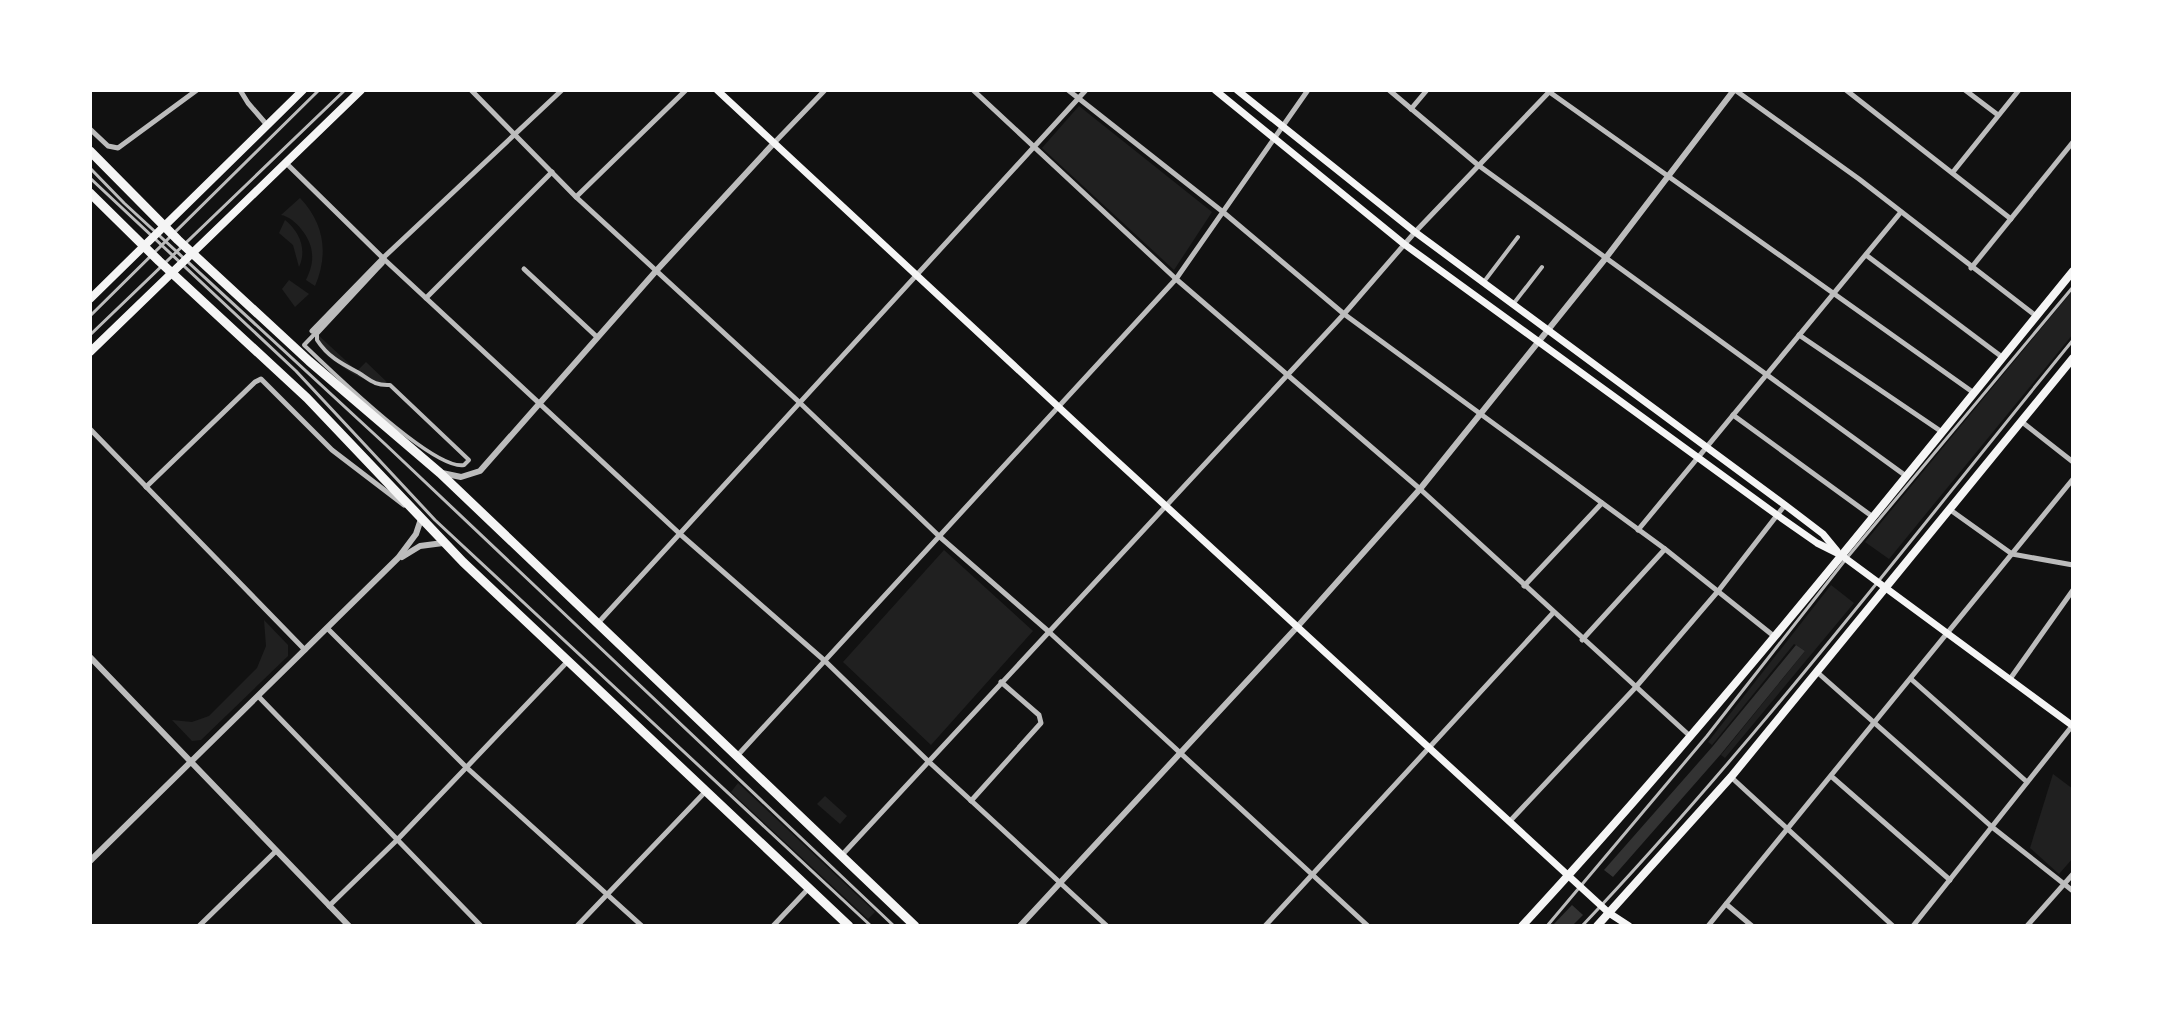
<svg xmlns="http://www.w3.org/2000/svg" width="2163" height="1016" font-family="Bitter,serif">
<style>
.green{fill:#202020}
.water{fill:#333}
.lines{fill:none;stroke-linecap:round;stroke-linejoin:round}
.service{stroke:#bcbcbc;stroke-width:3}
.pedestrian{stroke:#bcbcbc;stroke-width:4}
.minor{stroke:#bcbcbc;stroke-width:5}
.tertiary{stroke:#bcbcbc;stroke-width:6}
.secondary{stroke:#f5f5f5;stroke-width:7}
.primary{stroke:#f5f5f5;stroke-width:8}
.trunk{stroke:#f5f5f5;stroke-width:9}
</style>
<rect width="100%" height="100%" fill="#111"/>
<g class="green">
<path d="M1079 106 1212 212 1174 270 1042 148Z"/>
<path d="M300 198C324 223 329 254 315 286L306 280C310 272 313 263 312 254 312 239 295 217 281 215Z"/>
<path d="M285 220C300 232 307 250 299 267L293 245 279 233Z"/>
<path d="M289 280 309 294 295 307 282 289Z"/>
<path d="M2073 290V334L1889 559 1865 542Z"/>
<path d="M317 334 357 371 366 362 390 385C363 385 324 360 317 334Z"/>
<path d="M944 550 1033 631 931 745 843 662Z"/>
<path d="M1831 585 1854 603 1725 758 1721 755 1805 651 1794 644 1712 745 1708 742Z"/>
<path d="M264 620 288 645V656L201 740 192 741 172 720 192 722 209 716 257 668 266 646Z"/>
<path d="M2053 774 2073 789V858L2059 874 2030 848Z"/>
<path d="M738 783 875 912 868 919 731 792Z"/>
<path d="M825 796 847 816 840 824 817 804Z"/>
</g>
<g class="water">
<path d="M1796 645 1805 651 1721 754 1613 877 1604 870 1713 746Z"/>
<path d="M1572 905 1583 915 1572 926H1552Z"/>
</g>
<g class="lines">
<g class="service">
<path d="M90 168 124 203 385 444 894 926"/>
<path d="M90 178 296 371 435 520 871 926"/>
<path d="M90 316 319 90"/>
<path d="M90 335 345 90"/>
<path d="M1547 926 1707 736 1846 559 2073 287"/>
<path d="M1582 926C1757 741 1912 537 2073 340"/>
</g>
<g class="pedestrian">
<path d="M383 263 317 334V340C328 357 342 364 359 373 370 380 375 386 390 385L469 460 464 465C434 471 329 369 304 345Z"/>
<path d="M1483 283 1518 237"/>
<path d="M1514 303 1542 267"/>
</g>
<g class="minor">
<path d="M240 90 248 103 267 125"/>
<path d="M471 90 576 197 799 402 940 537 1048 631 1368 926"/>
<path d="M973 90 1176 279 1420 489 1691 737"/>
<path d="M1068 90 1223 212 1344 314 1665 549 1775 637"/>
<path d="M1389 90 1478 165 1906 476"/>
<path d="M1735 90 1859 179 2036 316"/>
<path d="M1846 90 2011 219"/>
<path d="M1965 90 1998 115"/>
<path d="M1548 91 1974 393"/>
<path d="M1411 109 1427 90"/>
<path d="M90 129 108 146 118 148 197 90"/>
<path d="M774 143 825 90"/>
<path d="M286 163 386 261 680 534 825 661 928 761 1107 926"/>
<path d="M1953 172 2019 90"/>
<path d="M576 197 686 90"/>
<path d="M1866 255 2002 357"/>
<path d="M1971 268 2073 142"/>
<path d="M524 269 597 337"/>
<path d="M426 298 552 172"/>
<path d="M312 331 383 258 562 90"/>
<path d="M1799 335 1942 432"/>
<path d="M1733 415 1873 517"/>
<path d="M2022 422 2073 462"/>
<path d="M90 429 305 650"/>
<path d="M146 487 255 382 261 379 332 450 404 505"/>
<path d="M1949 509 2012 554 2073 565"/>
<path d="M1638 530 1901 212"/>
<path d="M1524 586 1602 503"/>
<path d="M598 623 1086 90"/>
<path d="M327 628 466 767 642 926"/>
<path d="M1582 640 1665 549"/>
<path d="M1817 672 1992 827 2073 891"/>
<path d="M1911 679 2027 782"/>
<path d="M2010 679 2073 590"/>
<path d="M258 696 481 926"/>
<path d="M737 756 1176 279 1308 90"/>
<path d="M1831 776 1950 880"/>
<path d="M1731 777 1893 926"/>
<path d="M971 801 1041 723 1039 715 1001 682"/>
<path d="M1510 821 1635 688 1719 590 1785 505"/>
<path d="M842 855 1344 314 1416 231 1551 90"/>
<path d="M1726 904 1752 926"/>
<path d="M329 906 397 840 568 661"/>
<path d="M199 926 276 851"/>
<path d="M577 926 706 791"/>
<path d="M773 926 808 889"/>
<path d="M1265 926 1553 613"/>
<path d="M1708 926 2073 479"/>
<path d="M1913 926 2072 726"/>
<path d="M2027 926 2073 874"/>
</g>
<g class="tertiary">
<path d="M442 473 461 477 480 471 656 271 774 143"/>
<path d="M402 557 420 546 443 543"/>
<path d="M90 657 349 926"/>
<path d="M90 861 398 558 416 534 421 519"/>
<path d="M1020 926 1298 626 1420 489 1605 259 1734 90"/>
</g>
<g class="secondary">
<path d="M717 90C1013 366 1310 640 1609 913L1629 926"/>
<path d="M1215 90 1404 244 1777 515 1817 543 1841 555 2073 726"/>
<path d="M1237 90 1415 232 1785 505 1823 534 1837 551"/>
</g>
<g class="primary">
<path d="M90 299 303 90"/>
<path d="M90 352 361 90"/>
<path d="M1522 926C1716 716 1893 492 2073 271"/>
<path d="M1597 926 1731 777 2073 358"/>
</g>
<g class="trunk">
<path d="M90 151 178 240 309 361 440 473 915 926"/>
<path d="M90 193 159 261 307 398 463 562 849 926"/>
</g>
</g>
<rect width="2163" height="1016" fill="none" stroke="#ffffff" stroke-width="184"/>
</svg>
